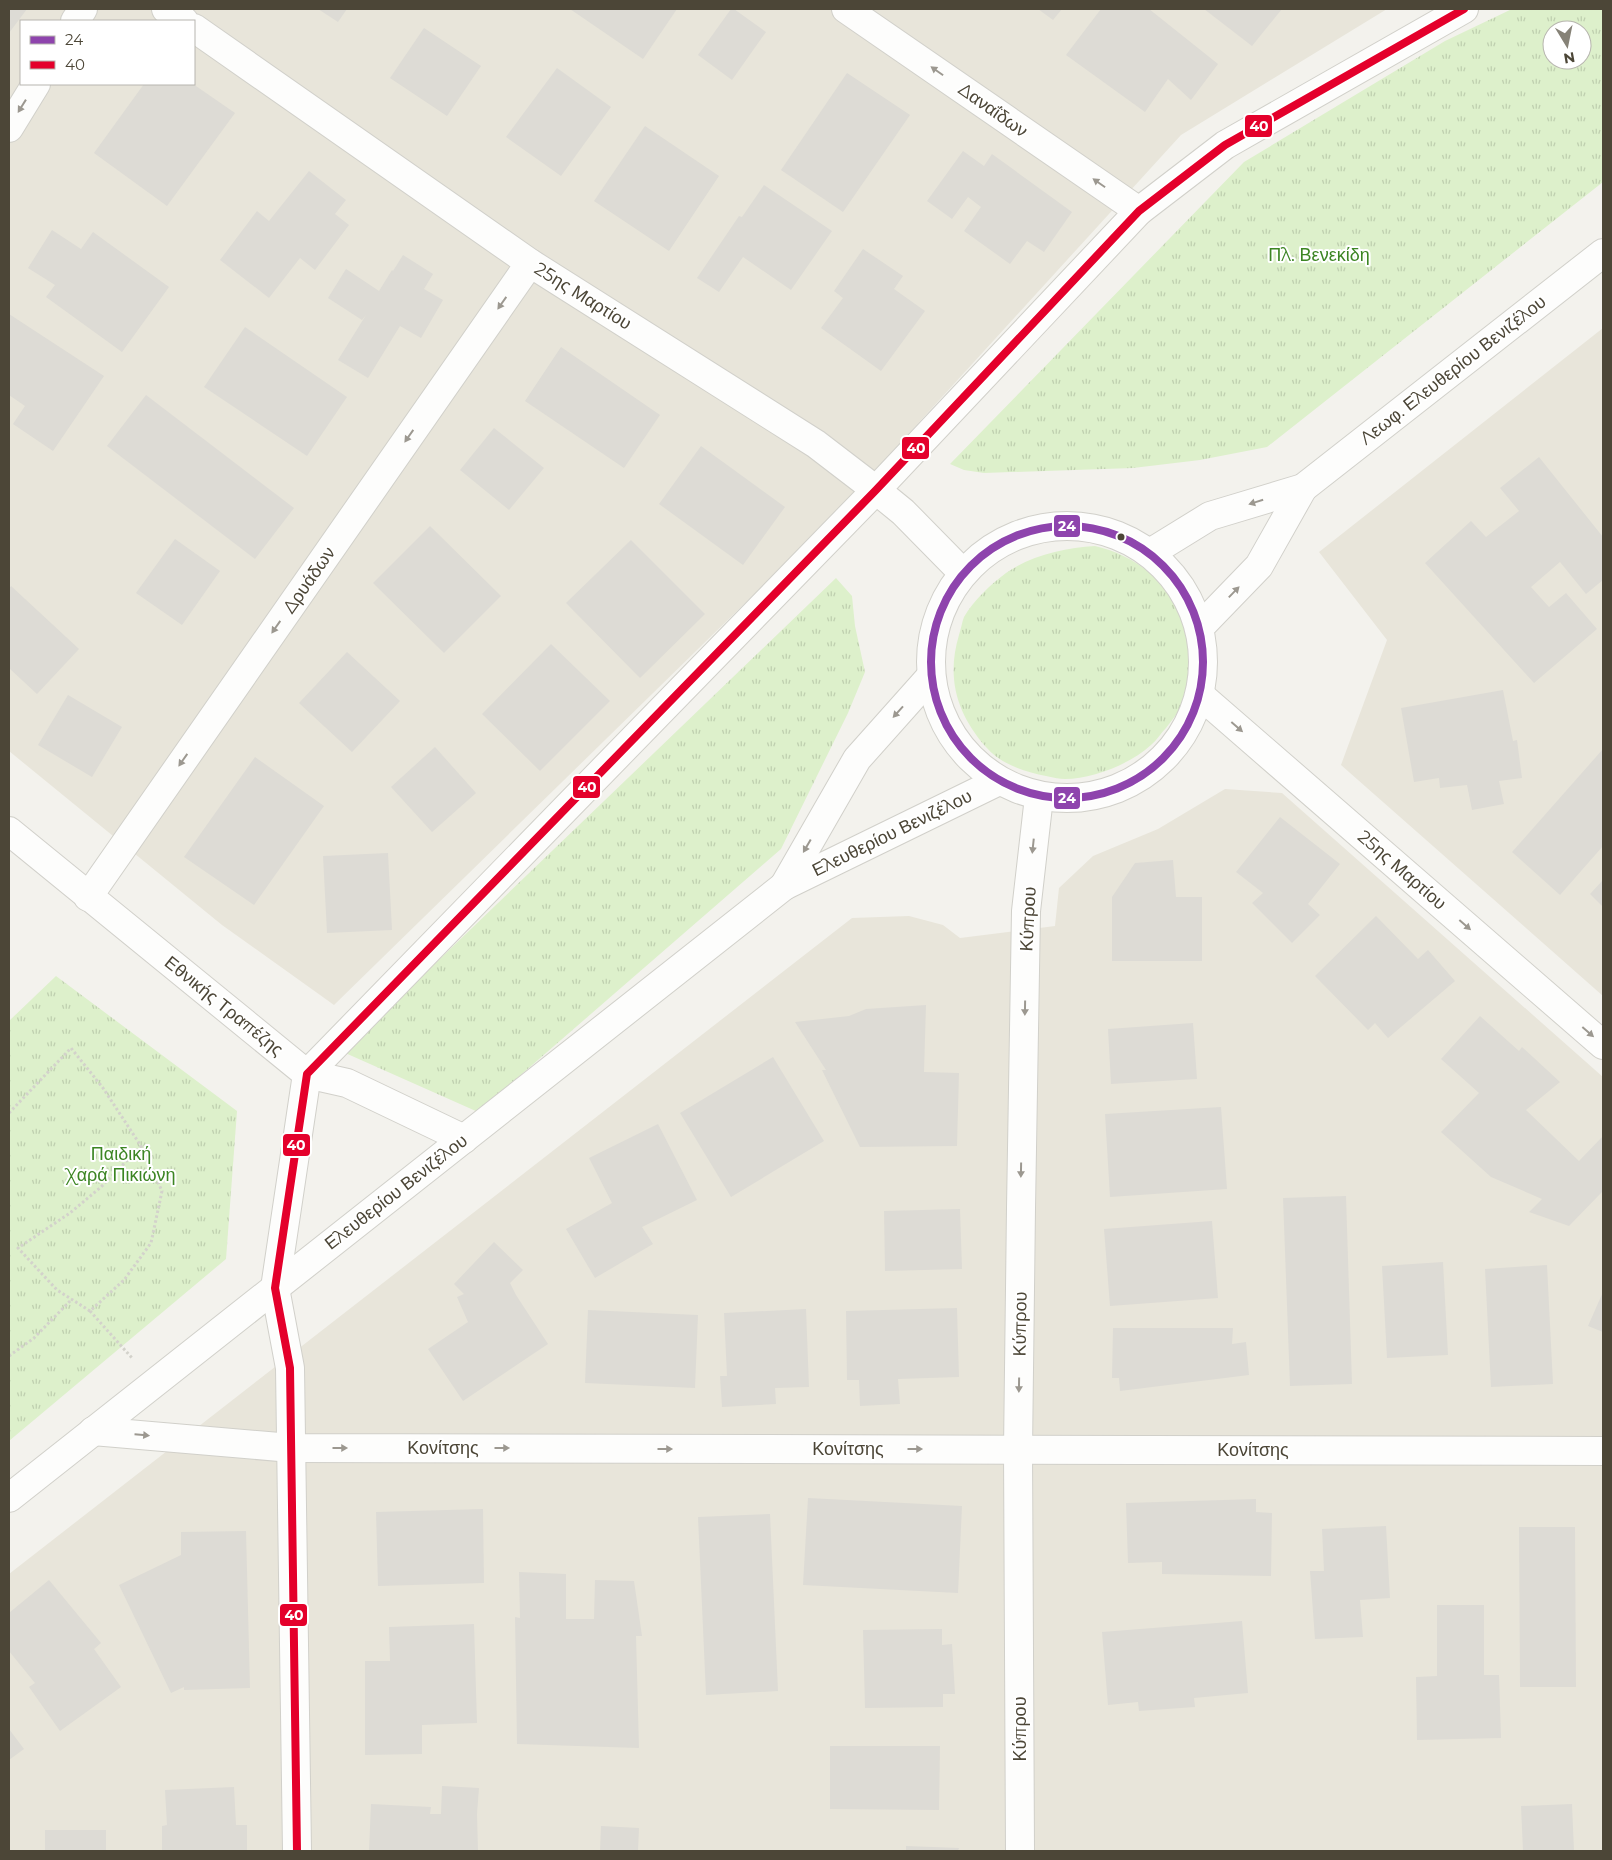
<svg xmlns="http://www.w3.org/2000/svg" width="1612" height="1860" font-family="Montserrat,sans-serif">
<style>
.residential{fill:#e8e5da;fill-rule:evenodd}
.park{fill:url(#park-tufts);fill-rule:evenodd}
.building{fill:#dddbd5}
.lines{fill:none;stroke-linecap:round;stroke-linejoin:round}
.minor-casing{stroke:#d1d0ca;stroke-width:30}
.path{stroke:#d3d2cb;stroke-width:3;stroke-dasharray:2.5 2.5;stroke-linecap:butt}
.minor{stroke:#fdfdfc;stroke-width:28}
.bus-1-casing{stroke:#fff;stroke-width:11}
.bus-2-casing{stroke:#fff;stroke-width:11}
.bus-1{stroke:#8e44ad;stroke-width:8}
.bus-2{stroke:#e4002b;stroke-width:8}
.oneway{fill:#9c9890}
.bus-dot{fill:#4c4637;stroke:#fff;stroke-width:2}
.labels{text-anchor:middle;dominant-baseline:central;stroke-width:4;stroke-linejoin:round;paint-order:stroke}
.street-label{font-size:18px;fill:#4c4637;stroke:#fff}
.park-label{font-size:18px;fill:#3c8523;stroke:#fff}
.line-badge{stroke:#fff;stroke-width:2}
.badge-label{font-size:14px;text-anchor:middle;font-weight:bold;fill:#fff}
</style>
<defs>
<pattern id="park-tufts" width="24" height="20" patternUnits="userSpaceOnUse" patternTransform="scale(1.25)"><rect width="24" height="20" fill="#ddf0cb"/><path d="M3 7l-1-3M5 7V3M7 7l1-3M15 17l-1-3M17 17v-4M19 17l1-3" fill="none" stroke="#bfcfaf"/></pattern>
</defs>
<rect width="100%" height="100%" fill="#f3f2ed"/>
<g class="residential">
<path d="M9 9H1387L1181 135 829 521 334 1005 222 925 9 751ZM21 21H194V84H21Z"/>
<path d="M1603 328V996L1341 765 1387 640 1319 552Z"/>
<path d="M1225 789 1282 793 1603 1077V1851H9V1574L852 918 909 916 943 925 960 938 1055 926 1059 888 1093 856 1158 829Z"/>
</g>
<g class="park">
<path d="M1512 9H1603V182L1267 447 1200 460 1133 468 984 473 964 470 950 464 1244 162 1445 41ZM1552 30H1582V60H1552Z"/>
<path d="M1095 546C1135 555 1174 584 1184 625 1186 632 1187 640 1188 647 1190 664 1191 680 1186 696 1183 707 1173 719 1166 728 1161 733 1157 740 1151 745 1130 764 1093 779 1065 779 1059 779 1052 777 1046 776 1025 772 1000 764 986 747 957 714 946 678 959 635 961 629 962 622 964 617 973 601 991 584 1006 573 1032 555 1065 548 1095 546Z"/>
<path d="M836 578 852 596 855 626 865 672 848 713 781 849 478 1112 343 1052Z"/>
<path d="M56 976 237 1111 226 1259 9 1441V1021Z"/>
</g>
<g class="building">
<path d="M9 9H27L9 33Z"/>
<path d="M318 9H347L338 22Z"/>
<path d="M570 9H677L643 59Z"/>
<path d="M731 9H734L766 32 732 80 698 55Z"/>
<path d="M1038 9H1062L1053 20Z"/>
<path d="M1101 9H1149L1218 64 1191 100 1168 79 1145 112 1066 55Z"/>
<path d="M1204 9H1282L1252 46Z"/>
<path d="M424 28 481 66 447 116 390 78Z"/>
<path d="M557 68 611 107 561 176 506 137Z"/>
<path d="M847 73 910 115 843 212 781 170Z"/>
<path d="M144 84H193L235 113 167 206 94 153Z"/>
<path d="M645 126 719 176 669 251 594 201Z"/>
<path d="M963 151 984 166 992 154 1072 212 1044 252 1027 241 1010 264 964 231 981 207 968 197 952 219 927 201Z"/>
<path d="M309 171 346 200 335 214 349 225 315 270 300 258 269 298 220 260 257 211 269 221Z"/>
<path d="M764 185 832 231 791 290 743 257 719 292 697 278 739 216 742 217Z"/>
<path d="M52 230 81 249 93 232 169 287 122 352 46 297 55 285 28 268Z"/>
<path d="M863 249 903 276 894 289 925 311 881 371 821 328 843 298 834 291Z"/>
<path d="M403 255 433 274 424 289 443 300 421 338 400 326 368 378 338 360 366 315 362 320 328 298 346 269 379 291 392 270 393 271Z"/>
<path d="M9 314 104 376 53 451 13 424 25 406 9 395Z"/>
<path d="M245 327 347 397 307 456 204 387Z"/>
<path d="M561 347 660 415 624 468 525 401Z"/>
<path d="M146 395 294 508 255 559 107 446Z"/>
<path d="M494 428 544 468 509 510 460 470Z"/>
<path d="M701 446 785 507 743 565 659 504Z"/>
<path d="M1539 457 1603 537V580L1586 594 1560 562 1531 587 1549 607 1566 593 1597 629 1534 683 1425 563 1471 521 1486 537 1519 511 1500 488Z"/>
<path d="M430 526 501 596 444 653 373 583Z"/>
<path d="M175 539 220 571 182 625 136 593Z"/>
<path d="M631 540 705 614 640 678 566 603Z"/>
<path d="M11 586 79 649 37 694 9 668V589Z"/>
<path d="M551 644 610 701 540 771 482 714Z"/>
<path d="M347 652 400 701 352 752 299 703Z"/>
<path d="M1503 690 1513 741 1517 740 1522 778 1499 781 1504 804 1472 810 1467 785 1440 788 1439 778 1414 782 1401 708Z"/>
<path d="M68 695 122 727 92 777 38 745Z"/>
<path d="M435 747 476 793 432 832 391 787Z"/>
<path d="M1603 749V846L1560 895 1512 852Z"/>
<path d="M255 757 324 806 254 905 184 857Z"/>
<path d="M1280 817 1340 864 1308 904 1320 915 1292 943 1252 903 1263 893 1236 872Z"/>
<path d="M388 853 392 930 327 933 323 856Z"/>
<path d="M1173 860 1176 897H1202V961H1112V897L1135 863Z"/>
<path d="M1603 880V907L1590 894Z"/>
<path d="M1376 916 1418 959 1428 950 1455 981 1388 1038 1375 1023 1368 1030 1315 976Z"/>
<path d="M926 1005 924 1072 959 1073 957 1146 860 1147 822 1070H826L795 1022 849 1016 866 1009Z"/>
<path d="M1480 1016 1519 1051 1522 1047 1560 1082 1526 1110 1579 1161 1603 1136V1191L1569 1226 1529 1212 1542 1199 1491 1177 1441 1132 1479 1093 1441 1059Z"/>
<path d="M1193 1023 1197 1079 1111 1084 1108 1029Z"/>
<path d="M773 1057 824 1141 731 1197 680 1113Z"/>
<path d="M1221 1107 1227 1189 1110 1197 1105 1114Z"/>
<path d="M658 1124 697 1200 642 1227 653 1244 595 1278 566 1229 612 1203 589 1158Z"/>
<path d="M1346 1196 1352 1384 1290 1386 1283 1198Z"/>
<path d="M960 1209 962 1269 885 1271 884 1211Z"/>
<path d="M1212 1221 1218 1298 1110 1306 1104 1229Z"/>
<path d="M494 1242 523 1270 510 1283 516 1295 548 1344 463 1401 428 1349 468 1322 457 1297 464 1294 454 1284Z"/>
<path d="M1443 1262 1448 1355 1387 1358 1382 1266Z"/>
<path d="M1547 1265 1553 1384 1491 1387 1485 1269Z"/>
<path d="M1603 1292V1332L1588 1326Z"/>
<path d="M957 1308 959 1377 898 1379 900 1404 860 1406 859 1380H847L846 1311Z"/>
<path d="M806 1309 809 1387 775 1388 776 1404 722 1407 720 1376H727L724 1313Z"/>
<path d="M588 1310 698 1315 695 1388 585 1383Z"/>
<path d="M1113 1328H1233L1232 1344 1246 1342 1249 1375 1120 1391 1119 1378H1112Z"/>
<path d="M808 1498 962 1506 958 1593 803 1585Z"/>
<path d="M1256 1499V1512L1272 1513 1271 1576 1162 1574V1562L1128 1563 1126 1503Z"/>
<path d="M483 1509 484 1583 378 1586 376 1512Z"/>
<path d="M770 1514 778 1691 706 1695 698 1517Z"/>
<path d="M1386 1526 1390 1598 1360 1600 1363 1637 1315 1639 1310 1571H1324L1322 1529Z"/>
<path d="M1519 1527H1575L1576 1687H1520Z"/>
<path d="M246 1531 250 1688 184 1690V1687L171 1693 119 1585 181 1555V1532Z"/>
<path d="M519 1572 566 1574V1619H594L595 1580 634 1581 642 1636H636L639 1748 517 1744 515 1617 520 1618Z"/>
<path d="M49 1580 101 1643 94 1649 121 1687 60 1731 29 1687 35 1683 9 1651V1613Z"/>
<path d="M1437 1605H1484V1675H1499L1501 1738 1417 1740 1416 1677 1437 1676Z"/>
<path d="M1242 1621 1248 1693 1194 1698 1195 1707 1139 1711 1138 1702 1108 1705 1102 1632Z"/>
<path d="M474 1624 477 1723 422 1725V1754L365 1755V1661H390L389 1627Z"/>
<path d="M942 1629V1645L952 1644 955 1694H943V1707L865 1708 863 1630Z"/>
<path d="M9 1729 24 1749 9 1760Z"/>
<path d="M830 1746H940L939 1810 830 1809Z"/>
<path d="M442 1786 479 1788 477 1814 478 1851H369L371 1804 431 1807 430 1814H441Z"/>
<path d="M234 1787 236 1825H247V1851H162V1826L167 1825 165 1790Z"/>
<path d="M1572 1804 1574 1851H1523L1521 1806Z"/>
<path d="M601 1826 639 1828 638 1851H600Z"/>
<rect x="45" y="1830" width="61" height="21"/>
<path d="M906 1846 959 1848 958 1851H906Z"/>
</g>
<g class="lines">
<defs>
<g id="minor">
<path d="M166 9 184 21"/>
<path d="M846 9 1139 211"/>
<path d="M75 21 83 9"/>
<path d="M194 28 530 263 816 444 876 490 903 512 963 573"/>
<path d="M9 128 36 84"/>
<circle cx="1067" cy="662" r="136"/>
<path d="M1150 553 1210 516 1303 488 1603 253"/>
<path d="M1200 627 1259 566 1303 488"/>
<path d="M1200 695 1603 1045"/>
<path d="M9 831 307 1074 347 1083 464 1139"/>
<path d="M784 886 857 759 931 676"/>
<path d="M88 897 530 263"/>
<path d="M93 1431 291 1448 1603 1451"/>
<path d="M9 1498 784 886 999 781"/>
<path d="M297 1851 290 1368 275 1288 307 1074 876 490 1139 211 1225 145 1464 9"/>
<path d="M1020 1851 1018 1450 1021 1208 1026 911 1039 797"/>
</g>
</defs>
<use href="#minor" class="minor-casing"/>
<g class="path">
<path d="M9 1113 71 1048 103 1088 141 1146 162 1191 151 1243 124 1280 90 1311 132 1358"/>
<path d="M90 1311 57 1290 18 1248 70 1213 101 1187 141 1146"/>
<path d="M9 1356 34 1338 72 1299"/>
</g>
<use href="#minor" class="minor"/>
<defs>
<circle id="bus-1" cx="1067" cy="662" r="136"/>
<path id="bus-2" d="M297 1851 290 1368 275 1288 307 1074 876 490 1139 211 1225 145 1464 9"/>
</defs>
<use href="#bus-1" class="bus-1-casing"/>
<use href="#bus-2" class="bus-2-casing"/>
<use href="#bus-1" class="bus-1"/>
<use href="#bus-2" class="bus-2"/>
</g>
<defs><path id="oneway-solid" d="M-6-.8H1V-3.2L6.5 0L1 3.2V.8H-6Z" transform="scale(1.25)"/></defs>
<g class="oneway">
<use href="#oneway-solid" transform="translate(937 71) rotate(-145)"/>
<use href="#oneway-solid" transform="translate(22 106) rotate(122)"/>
<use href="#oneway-solid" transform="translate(1099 183) rotate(-145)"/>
<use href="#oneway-solid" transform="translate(502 303) rotate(125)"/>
<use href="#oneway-solid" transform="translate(409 436) rotate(125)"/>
<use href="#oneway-solid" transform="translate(1256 502) rotate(163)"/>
<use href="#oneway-solid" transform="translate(1234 592) rotate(-46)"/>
<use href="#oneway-solid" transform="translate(276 627) rotate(125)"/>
<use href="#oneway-solid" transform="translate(898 712) rotate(132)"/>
<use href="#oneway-solid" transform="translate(1237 727) rotate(41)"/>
<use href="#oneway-solid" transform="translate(183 760) rotate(125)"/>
<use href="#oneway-solid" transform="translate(807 846) rotate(120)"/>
<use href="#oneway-solid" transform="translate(1033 846) rotate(96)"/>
<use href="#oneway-solid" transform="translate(1465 925) rotate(41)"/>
<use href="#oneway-solid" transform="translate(1025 1008) rotate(91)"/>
<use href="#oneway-solid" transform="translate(1588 1032) rotate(41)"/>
<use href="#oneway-solid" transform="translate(1021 1170) rotate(91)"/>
<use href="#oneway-solid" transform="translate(1019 1385) rotate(91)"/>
<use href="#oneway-solid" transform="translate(142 1435) rotate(5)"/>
<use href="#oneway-solid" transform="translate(340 1448)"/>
<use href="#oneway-solid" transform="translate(502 1448)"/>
<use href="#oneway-solid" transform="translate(665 1449)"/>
<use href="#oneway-solid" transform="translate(915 1449)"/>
</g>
<circle class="bus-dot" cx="1121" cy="537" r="4.5"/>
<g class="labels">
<g class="street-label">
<text transform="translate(993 110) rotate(35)">Δαναΐδων</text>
<text transform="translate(583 296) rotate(32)">25ης Μαρτίου</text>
<text transform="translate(1453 370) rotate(-38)">Λεωφ. Ελευθερίου Βενιζέλου</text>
<text transform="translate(309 580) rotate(-55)">Δρυάδων</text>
<text transform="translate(892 833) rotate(-26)">Ελευθερίου Βενιζέλου</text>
<text transform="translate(1402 870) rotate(41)">25ης Μαρτίου</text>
<text transform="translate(1028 919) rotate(-87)">Κύπρου</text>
<text transform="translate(224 1006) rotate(39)">Εθνικής Τραπέζης</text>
<text transform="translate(396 1192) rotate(-38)">Ελευθερίου Βενιζέλου</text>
<text transform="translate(1020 1324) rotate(-89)">Κύπρου</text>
<text x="443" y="1448">Κονίτσης</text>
<text x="848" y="1449">Κονίτσης</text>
<text x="1253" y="1450">Κονίτσης</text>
<text transform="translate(1020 1729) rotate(-90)">Κύπρου</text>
</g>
<g class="park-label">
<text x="1319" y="255">Πλ. Βενεκίδη</text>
<text x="121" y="1154">Παιδική<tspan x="121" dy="21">Χαρά Πικιώνη</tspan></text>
</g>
</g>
<g class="line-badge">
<rect x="1244" y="114" width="29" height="24" rx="5" fill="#e4002b"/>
<rect x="901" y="436" width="29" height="24" rx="5" fill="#e4002b"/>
<rect x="1053" y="514" width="28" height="24" rx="5" fill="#8e44ad"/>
<rect x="572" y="775" width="29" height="24" rx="5" fill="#e4002b"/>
<rect x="1053" y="786" width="28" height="24" rx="5" fill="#8e44ad"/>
<rect x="282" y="1133" width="29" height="24" rx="5" fill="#e4002b"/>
<rect x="279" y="1603" width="29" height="24" rx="5" fill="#e4002b"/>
</g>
<g class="badge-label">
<text x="1259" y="131">40</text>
<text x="916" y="453">40</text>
<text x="1067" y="531">24</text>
<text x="587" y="792">40</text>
<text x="1067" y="803">24</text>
<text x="296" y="1150">40</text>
<text x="294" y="1620">40</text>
</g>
<rect width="1612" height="1860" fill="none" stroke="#4c4637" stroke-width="20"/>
<rect x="20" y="20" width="175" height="65" fill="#ffffff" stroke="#b7b5af"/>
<rect x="30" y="36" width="25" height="8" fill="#8e44ad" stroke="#b7b5af"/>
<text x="65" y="45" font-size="15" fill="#4c4637">24</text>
<rect x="30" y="61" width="25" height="8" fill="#e4002b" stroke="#b7b5af"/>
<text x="65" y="70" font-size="15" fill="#4c4637">40</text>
<g transform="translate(1567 45) rotate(170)"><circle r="24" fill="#ffffff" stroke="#b7b5af"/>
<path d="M0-4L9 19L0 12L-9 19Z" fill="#868277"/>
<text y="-8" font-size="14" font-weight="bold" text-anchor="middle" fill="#4c4637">N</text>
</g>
</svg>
